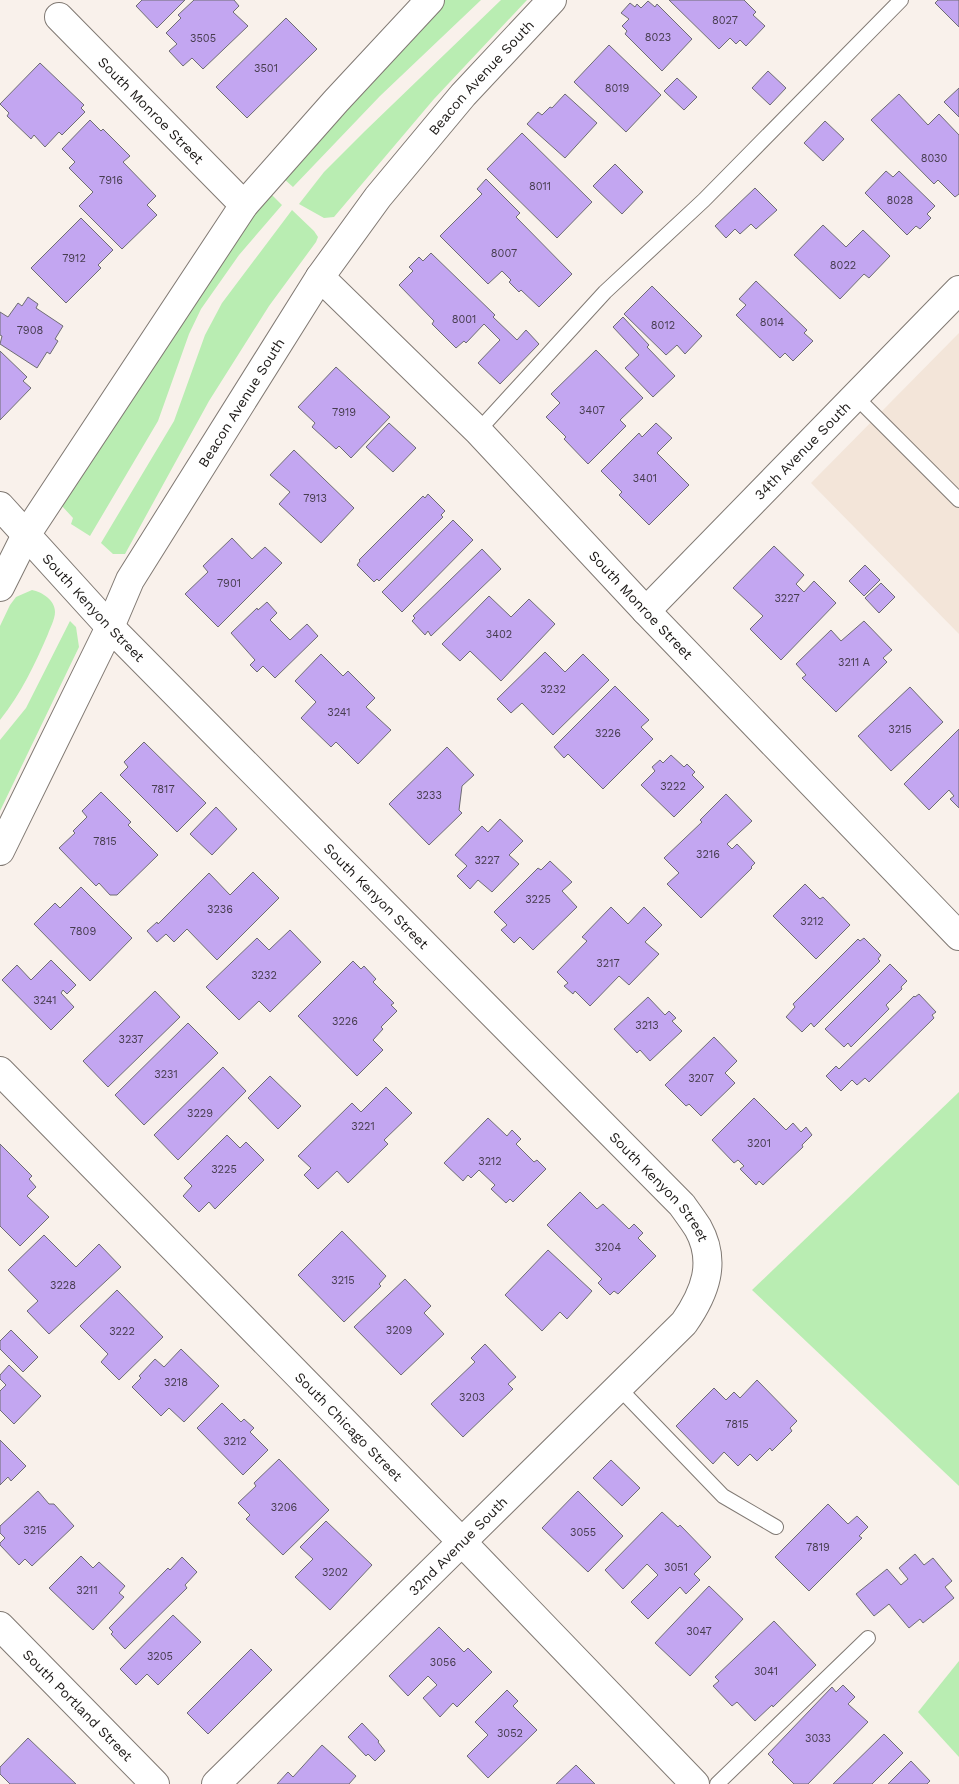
<svg xmlns="http://www.w3.org/2000/svg" width="959" height="1784" font-family="'Work Sans',sans-serif">
<style>
.built{fill:#f3e5d9}
.green{fill:#b9edb2}
.building{fill:#c3a6f1;stroke:#6f6d74}
.lines{fill:none;stroke-linecap:round;stroke-linejoin:round}
.service-casing{stroke:#807973;stroke-width:16}
.minor-casing{stroke:#807973;stroke-width:30}
.secondary-casing{stroke:#807973;stroke-width:30}
.service{stroke:#fff;stroke-width:14}
.minor{stroke:#fff;stroke-width:28}
.secondary{stroke:#fff;stroke-width:28}
.labels{text-anchor:middle;dominant-baseline:central;stroke-width:4.5;stroke-linejoin:round;paint-order:stroke}
.number-label{font-size:11px;fill:#463c4e}
.street-label{font-size:14px;fill:#1c1917;stroke:#fff}
</style>
<rect width="100%" height="100%" fill="#f9f1eb"/>
<path class="built" d="M959 333V634L811 483Z"/>
<g class="green">
<path d="M445 0H481L380 96 293 187 283 178 381 67Z"/>
<path d="M501 0H527L434 99 334 217 324 218 299 204 324 172 365 131Z"/>
<path d="M271 194 282 205 239 255 201 309 189 334 158 421 90 536 71 524 73 518 61 505 213 269Z"/>
<path d="M292 210 314 231 318 237 316 242 269 306 209 401 125 554H113L101 543 174 421 205 335 222 303Z"/>
<path d="M32 590C42 592 55 600 55 612 55 619 50 628 48 634 35 664 21 694 0 720V626L10 605 16 597Z"/>
<path d="M70 621 76 627 79 647 0 811V740L26 708Z"/>
<path d="M959 1092V1486L752 1290Z"/>
<path d="M959 1661V1757L918 1712Z"/>
</g>
<g class="building">
<path d="M142 0H185L157 28 136 6Z"/>
<path d="M194 0H234L239 6 233 12 248 26 203 69 192 58 183 66 169 51 177 44 166 33 181 18 178 15Z"/>
<path d="M669 0H744L756 12 753 15 765 26 746 46 740 40 736 44 730 38 719 49Z"/>
<path d="M938 0H959V27L935 3Z"/>
<path d="M648 1 655 7 657 4 692 39 662 71 625 34 627 31 622 26 629 19 621 13 630 3 635 7 637 4 641 8Z"/>
<path d="M286 18 317 49 247 118 216 87Z"/>
<path d="M609 45 661 95 626 132 574 82Z"/>
<path d="M40 63 84 105 81 108 85 112 62 135 59 132 45 147 34 135 31 139 7 116 9 113 0 104Z"/>
<path d="M768 71 786 88 770 105 752 88Z"/>
<path d="M677 78 697 97 684 110 664 91Z"/>
<path d="M959 88V117L944 102Z"/>
<path d="M565 94 597 123 565 158 527 124 538 112 542 115 550 107 552 108Z"/>
<path d="M899 94 928 125 939 114 959 135V194L955 197 938 180 934 184 871 120Z"/>
<path d="M90 120 101 131 103 129 130 156 123 162 156 196 147 205 157 215 122 249 79 206 93 192 69 168 75 162 62 149Z"/>
<path d="M825 121 844 139 823 161 804 143Z"/>
<path d="M522 133 592 202 557 238 487 169Z"/>
<path d="M615 164 643 192 622 214 593 186Z"/>
<path d="M886 171 893 177 899 171 935 206 927 214 931 218 920 229 916 226 907 235 865 193Z"/>
<path d="M486 179 520 213 516 217 572 274 539 307 521 290 519 292 509 282 511 280 502 271 488 284 440 236 482 194 477 189Z"/>
<path d="M755 188 777 210 756 229 751 224 740 234 735 229 726 238 715 226Z"/>
<path d="M81 218 113 250 98 265 101 268 66 303 31 268Z"/>
<path d="M823 225 846 247 863 230 890 256 869 278 864 274 840 299 794 255Z"/>
<path d="M431 253 495 315 493 317 517 340 526 330 539 344 500 384 478 363 500 340 484 324 466 343 464 341 456 348 432 324 434 321 399 285 413 271 409 267 419 257 423 261Z"/>
<path d="M756 281 807 330 804 333 813 341 793 361 785 353 780 358 736 315 746 305 739 299Z"/>
<path d="M652 286 702 336 685 354 677 345 666 355 624 314Z"/>
<path d="M28 297 38 304 36 308 63 326 55 339 58 341 50 354 47 352 37 368 0 344 2 336 0 335V312L8 317 18 303 22 306Z"/>
<path d="M623 317 649 345 647 347 675 376 653 397 625 368 639 355 613 327Z"/>
<path d="M596 350 643 398 620 420 626 426 588 464 564 439 566 437 546 417 560 403 551 394Z"/>
<path d="M0 351 27 377 23 381 31 388 0 420Z"/>
<path d="M336 367 390 417 351 458 339 446 336 449 312 427 315 423 298 407Z"/>
<path d="M389 423 416 448 393 472 366 447Z"/>
<path d="M656 423 672 438 657 453 689 485 649 525 619 495 622 492 601 471 639 433 642 437Z"/>
<path d="M294 450 354 508 321 543 279 504 290 492 270 475Z"/>
<path d="M428 494 445 511 441 515 443 517 379 581 377 579 374 582 357 565 360 561 359 560 423 496 425 498Z"/>
<path d="M453 520 473 540 402 612 382 592Z"/>
<path d="M232 538 252 559 265 547 282 563 218 627 185 594 208 572 203 566Z"/>
<path d="M774 546 804 575 796 584 804 592 814 581 836 603 781 660 750 629 763 616 733 588Z"/>
<path d="M482 549 501 569 431 636 428 631 425 635 412 621 415 618 413 616Z"/>
<path d="M865 565 880 580 864 596 849 581Z"/>
<path d="M881 583 895 597 879 613 865 598Z"/>
<path d="M489 596 511 617 529 599 555 624 501 681 470 651 460 661 442 644Z"/>
<path d="M267 602 277 613 270 620 290 640 307 624 318 636 275 678 263 666 257 672 250 665 255 660 231 633 257 608 258 610Z"/>
<path d="M864 621 892 650 883 658 887 662 836 712 802 678 806 675 796 664 831 630 841 641Z"/>
<path d="M545 652 565 672 583 654 609 680 553 735 522 703 511 713 497 699Z"/>
<path d="M321 654 343 676 348 671 375 698 366 707 391 730 358 764 336 742 331 747 301 718 316 702 295 681Z"/>
<path d="M615 686 649 720 641 727 653 739 603 789 568 754 564 758 554 747Z"/>
<path d="M910 687 943 722 891 771 858 736Z"/>
<path d="M959 729V808L950 799 954 796 949 790 929 810 904 784Z"/>
<path d="M144 742 206 803 177 832 120 775 128 767 124 762Z"/>
<path d="M447 747 474 775 462 786 459 810 462 813 429 845 389 804Z"/>
<path d="M671 755 684 767 687 764 695 772 692 775 704 787 674 817 641 785 655 771 652 767 660 760 663 763Z"/>
<path d="M101 792 131 822 128 825 158 855 117 895H110L99 883 96 886 59 848 75 833 73 831 87 817 82 811Z"/>
<path d="M726 794 752 821 727 844 732 849 737 844 755 863 751 867 752 868 701 918 667 884 679 873 664 858 702 822 700 820Z"/>
<path d="M216 807 237 829 212 855 190 834Z"/>
<path d="M500 819 523 841 509 855 519 864 492 892 478 880 470 889 457 876 467 866 455 855 482 826 488 832Z"/>
<path d="M550 861 572 882 562 891 577 907 533 950 520 937 514 943 501 930 507 925 494 912 538 868 541 870Z"/>
<path d="M253 872 279 898 217 960 187 929 174 942 166 934 157 942 147 931 157 922 158 924 209 873 230 895Z"/>
<path d="M805 884 820 899 823 897 850 925 816 959 773 916Z"/>
<path d="M81 887 132 938 90 981 34 924 55 903 60 908Z"/>
<path d="M611 907 628 924 644 907 662 925 645 942 659 954 629 985 619 976 590 1006 575 991 573 994 564 986 568 983 557 972 587 941 582 937Z"/>
<path d="M290 930 321 962 270 1012 259 1001 239 1020 206 987 257 938 269 950Z"/>
<path d="M864 938 881 955 878 959 880 961 814 1027 811 1023 802 1032 786 1017 795 1007 793 1004 858 939 860 941Z"/>
<path d="M51 960 76 985 67 994 63 990 61 993 74 1007 51 1030 2 980 17 965 31 980Z"/>
<path d="M353 961 361 969 364 966 376 979 373 982 394 1003 391 1005 397 1011 381 1027 383 1029 373 1040 383 1050 357 1076 298 1016Z"/>
<path d="M890 964 907 981 901 987 902 989 886 1005 889 1009 851 1047 848 1043 844 1047 825 1029Z"/>
<path d="M155 991 180 1017 108 1087 83 1061Z"/>
<path d="M919 994 936 1012 932 1015 934 1018 869 1082 865 1078 857 1085 852 1080 841 1091 826 1076 836 1066 839 1069 914 996 915 997Z"/>
<path d="M648 997 665 1015 669 1011 676 1018 672 1021 682 1031 650 1061 640 1050 637 1053 614 1029Z"/>
<path d="M188 1023 218 1053 144 1125 115 1095Z"/>
<path d="M714 1037 737 1061 725 1073 735 1083 701 1116 689 1104 686 1106 665 1085Z"/>
<path d="M223 1067 246 1091 178 1160 154 1135Z"/>
<path d="M270 1076 301 1106 278 1129 248 1098Z"/>
<path d="M386 1087 412 1113 384 1140 388 1144 348 1183 337 1171 318 1189 304 1175 311 1168 298 1156 352 1103 361 1112Z"/>
<path d="M754 1098 786 1130 793 1123 801 1132 806 1127 812 1135 802 1145 803 1147 763 1185 759 1181 756 1185 740 1169 744 1166 738 1160 734 1163 712 1140Z"/>
<path d="M488 1118 507 1136 512 1130 521 1139 516 1144 534 1162 537 1160 546 1169 513 1202 510 1199 506 1203 491 1189 495 1185 479 1170 471 1178 468 1175 463 1181 444 1163Z"/>
<path d="M227 1135 240 1148 246 1142 264 1160 215 1209 209 1202 199 1212 183 1196 192 1186 184 1178Z"/>
<path d="M0 1144 32 1176 29 1179 36 1187 27 1196 49 1217 20 1246 0 1226Z"/>
<path d="M580 1192 597 1209 603 1204 629 1229 634 1224 643 1233 638 1238 656 1256 618 1294 614 1291 610 1295 598 1283 602 1279 547 1225Z"/>
<path d="M342 1231 386 1276 379 1284 381 1286 344 1322 298 1275Z"/>
<path d="M44 1235 76 1267 99 1244 121 1267 49 1334 27 1311 38 1301 8 1270Z"/>
<path d="M548 1250 592 1291 567 1319 560 1312 542 1331 505 1295Z"/>
<path d="M405 1279 431 1306 424 1313 444 1334 401 1375 354 1327Z"/>
<path d="M117 1290 163 1337 119 1380 101 1362 108 1354 80 1326Z"/>
<path d="M11 1330 38 1357 23 1372 0 1349V1341Z"/>
<path d="M485 1344 516 1377 508 1384 513 1389 463 1437 431 1404 475 1362 471 1358Z"/>
<path d="M181 1349 219 1386 184 1422 169 1408 161 1416 132 1387 141 1378 139 1376 155 1359 164 1367Z"/>
<path d="M9 1365 41 1396 14 1424 0 1410V1391L6 1385 0 1379V1375Z"/>
<path d="M757 1380 797 1421 790 1428 792 1431 772 1451 770 1448 757 1461 750 1454 738 1466 724 1452 713 1464 676 1426 714 1388 726 1400 734 1392 740 1398Z"/>
<path d="M222 1403 241 1422 244 1419 254 1428 250 1432 268 1450 243 1475 197 1428Z"/>
<path d="M0 1440 26 1466 11 1481 8 1477 0 1485Z"/>
<path d="M279 1459 329 1510 283 1555 246 1519 250 1515 238 1503 256 1486 254 1483Z"/>
<path d="M611 1460 640 1488 622 1506 593 1478Z"/>
<path d="M38 1491 49 1504H54L74 1526 32 1566 25 1559 19 1565 0 1545V1543L5 1538 0 1533V1526Z"/>
<path d="M578 1491 623 1536 588 1572 542 1528Z"/>
<path d="M828 1504 848 1524 857 1516 868 1527 859 1536 862 1538 809 1591 775 1557Z"/>
<path d="M662 1512 678 1527 680 1525 711 1557 694 1574 700 1580 686 1594 680 1587 648 1619 631 1602 658 1575 647 1564 623 1589 605 1570Z"/>
<path d="M326 1521 372 1565 330 1610 295 1577 313 1559 300 1547Z"/>
<path d="M915 1554 924 1565 933 1558 952 1581 945 1587 954 1598 923 1623 920 1619 909 1628 889 1604 874 1616 856 1594 887 1569 901 1585 908 1579 899 1568Z"/>
<path d="M81 1556 93 1568 99 1562 125 1586 119 1593 124 1597 93 1630 49 1588Z"/>
<path d="M182 1557 197 1572 185 1585 187 1588 125 1649 111 1634 113 1632 109 1628 168 1568 170 1570Z"/>
<path d="M709 1586 743 1619 690 1676 655 1643Z"/>
<path d="M173 1615 201 1642 158 1685 147 1674 136 1685 120 1669Z"/>
<path d="M774 1621 816 1665 773 1707 772 1705 755 1721 737 1702 732 1706 713 1686 719 1681 715 1677Z"/>
<path d="M439 1627 464 1652 468 1648 492 1672 457 1707 453 1703 440 1717 423 1698 437 1685 428 1676 408 1696 389 1676Z"/>
<path d="M251 1649 272 1670 208 1734 187 1713Z"/>
<path d="M843 1685 855 1697 848 1704 868 1722 808 1784H794L772 1762 774 1760 768 1754 832 1687 836 1692Z"/>
<path d="M507 1690 518 1701 513 1706 537 1730 488 1778 467 1756 488 1735 475 1722Z"/>
<path d="M362 1723 379 1741 378 1742 385 1751 375 1761 368 1754 366 1756 348 1737Z"/>
<path d="M884 1734 903 1753 872 1784H833Z"/>
<path d="M28 1738 76 1784H10L0 1774V1767Z"/>
<path d="M322 1745 356 1776 349 1784H277L288 1772 293 1777Z"/>
<path d="M911 1761 930 1781 927 1784H888Z"/>
<path d="M576 1765 595 1784H556Z"/>
</g>
<g class="lines">
<defs>
<g id="service">
<path d="M856 397 959 500"/>
<path d="M478 431 605 292 704 200 901 0"/>
<path d="M619 1388 723 1496 776 1527"/>
<path d="M717 1784 868 1638"/>
</g>
<g id="minor">
<path id="s1" d="M59 17 244 205"/>
<path id="s2" d="M320 277 478 431 646 611 959 936"/>
<path id="s3" d="M0 506 110 627 682 1205C687 1212 693 1220 698 1228 717 1262 705 1293 684 1323L216 1784"/>
<path id="s4" d="M646 611 959 290"/>
<path id="s5" d="M0 1071 462 1542 695 1784"/>
<path id="s6" d="M0 1626 155 1784"/>
</g>
<g id="secondary">
<path d="M0 587 26 535 244 205 336 101 430 0"/>
<path id="s7" d="M0 851 110 627 130 580 320 277 378 197 463 95 552 0"/>
</g>
</defs>
<use href="#service" class="service-casing"/>
<use href="#minor" class="minor-casing"/>
<use href="#secondary" class="secondary-casing"/>
<use href="#service" class="service"/>
<use href="#minor" class="minor"/>
<use href="#secondary" class="secondary"/>
</g>
<g class="labels">
<g class="number-label">
<text x="725" y="20">8027</text>
<text x="658" y="37">8023</text>
<text x="203" y="38">3505</text>
<text x="266" y="68">3501</text>
<text x="617" y="88">8019</text>
<text x="934" y="158">8030</text>
<text x="111" y="180">7916</text>
<text x="540" y="186">8011</text>
<text x="900" y="200">8028</text>
<text x="504" y="253">8007</text>
<text x="74" y="258">7912</text>
<text x="843" y="265">8022</text>
<text x="464" y="319">8001</text>
<text x="772" y="322">8014</text>
<text x="663" y="325">8012</text>
<text x="30" y="330">7908</text>
<text x="592" y="410">3407</text>
<text x="344" y="412">7919</text>
<text x="645" y="478">3401</text>
<text x="315" y="498">7913</text>
<text x="229" y="583">7901</text>
<text x="787" y="598">3227</text>
<text x="499" y="634">3402</text>
<text x="854" y="662">3211 A</text>
<text x="553" y="689">3232</text>
<text x="339" y="712">3241</text>
<text x="900" y="729">3215</text>
<text x="608" y="733">3226</text>
<text x="673" y="786">3222</text>
<text x="163" y="789">7817</text>
<text x="429" y="795">3233</text>
<text x="105" y="841">7815</text>
<text x="708" y="854">3216</text>
<text x="487" y="860">3227</text>
<text x="538" y="899">3225</text>
<text x="220" y="909">3236</text>
<text x="812" y="921">3212</text>
<text x="83" y="931">7809</text>
<text x="608" y="963">3217</text>
<text x="264" y="975">3232</text>
<text x="45" y="1000">3241</text>
<text x="345" y="1021">3226</text>
<text x="647" y="1025">3213</text>
<text x="131" y="1039">3237</text>
<text x="166" y="1074">3231</text>
<text x="701" y="1078">3207</text>
<text x="200" y="1113">3229</text>
<text x="363" y="1126">3221</text>
<text x="759" y="1143">3201</text>
<text x="490" y="1161">3212</text>
<text x="224" y="1169">3225</text>
<text x="608" y="1247">3204</text>
<text x="343" y="1280">3215</text>
<text x="63" y="1285">3228</text>
<text x="399" y="1330">3209</text>
<text x="122" y="1331">3222</text>
<text x="176" y="1382">3218</text>
<text x="472" y="1397">3203</text>
<text x="737" y="1424">7815</text>
<text x="235" y="1441">3212</text>
<text x="284" y="1507">3206</text>
<text x="35" y="1530">3215</text>
<text x="583" y="1532">3055</text>
<text x="818" y="1547">7819</text>
<text x="676" y="1567">3051</text>
<text x="335" y="1572">3202</text>
<text x="87" y="1590">3211</text>
<text x="699" y="1631">3047</text>
<text x="160" y="1656">3205</text>
<text x="443" y="1662">3056</text>
<text x="766" y="1671">3041</text>
<text x="510" y="1733">3052</text>
<text x="818" y="1738">3033</text>
</g>
<g class="street-label">
<text stroke="none"><textPath href="#s7" startOffset="915">Beacon Avenue South</textPath></text>
<text stroke="none"><textPath href="#s1" startOffset="131">South Monroe Street</textPath></text>
<text stroke="none"><textPath href="#s7" startOffset="510">Beacon Avenue South</textPath></text>
<text stroke="none"><textPath href="#s4" startOffset="224">34th Avenue South</textPath></text>
<text stroke="none"><textPath href="#s2" startOffset="459">South Monroe Street</textPath></text>
<text stroke="none"><textPath href="#s3" startOffset="138">South Kenyon Street</textPath></text>
<text stroke="none"><textPath href="#s3" startOffset="542">South Kenyon Street</textPath></text>
<text stroke="none"><textPath href="#s3" startOffset="948">South Kenyon Street</textPath></text>
<text stroke="none"><textPath href="#s5" startOffset="498">South Chicago Street</textPath></text>
<text transform="translate(458 1546) rotate(-45)">32nd Avenue South</text>
<text stroke="none"><textPath href="#s6" startOffset="111">South Portland Street</textPath></text>
</g>
</g>
</svg>
